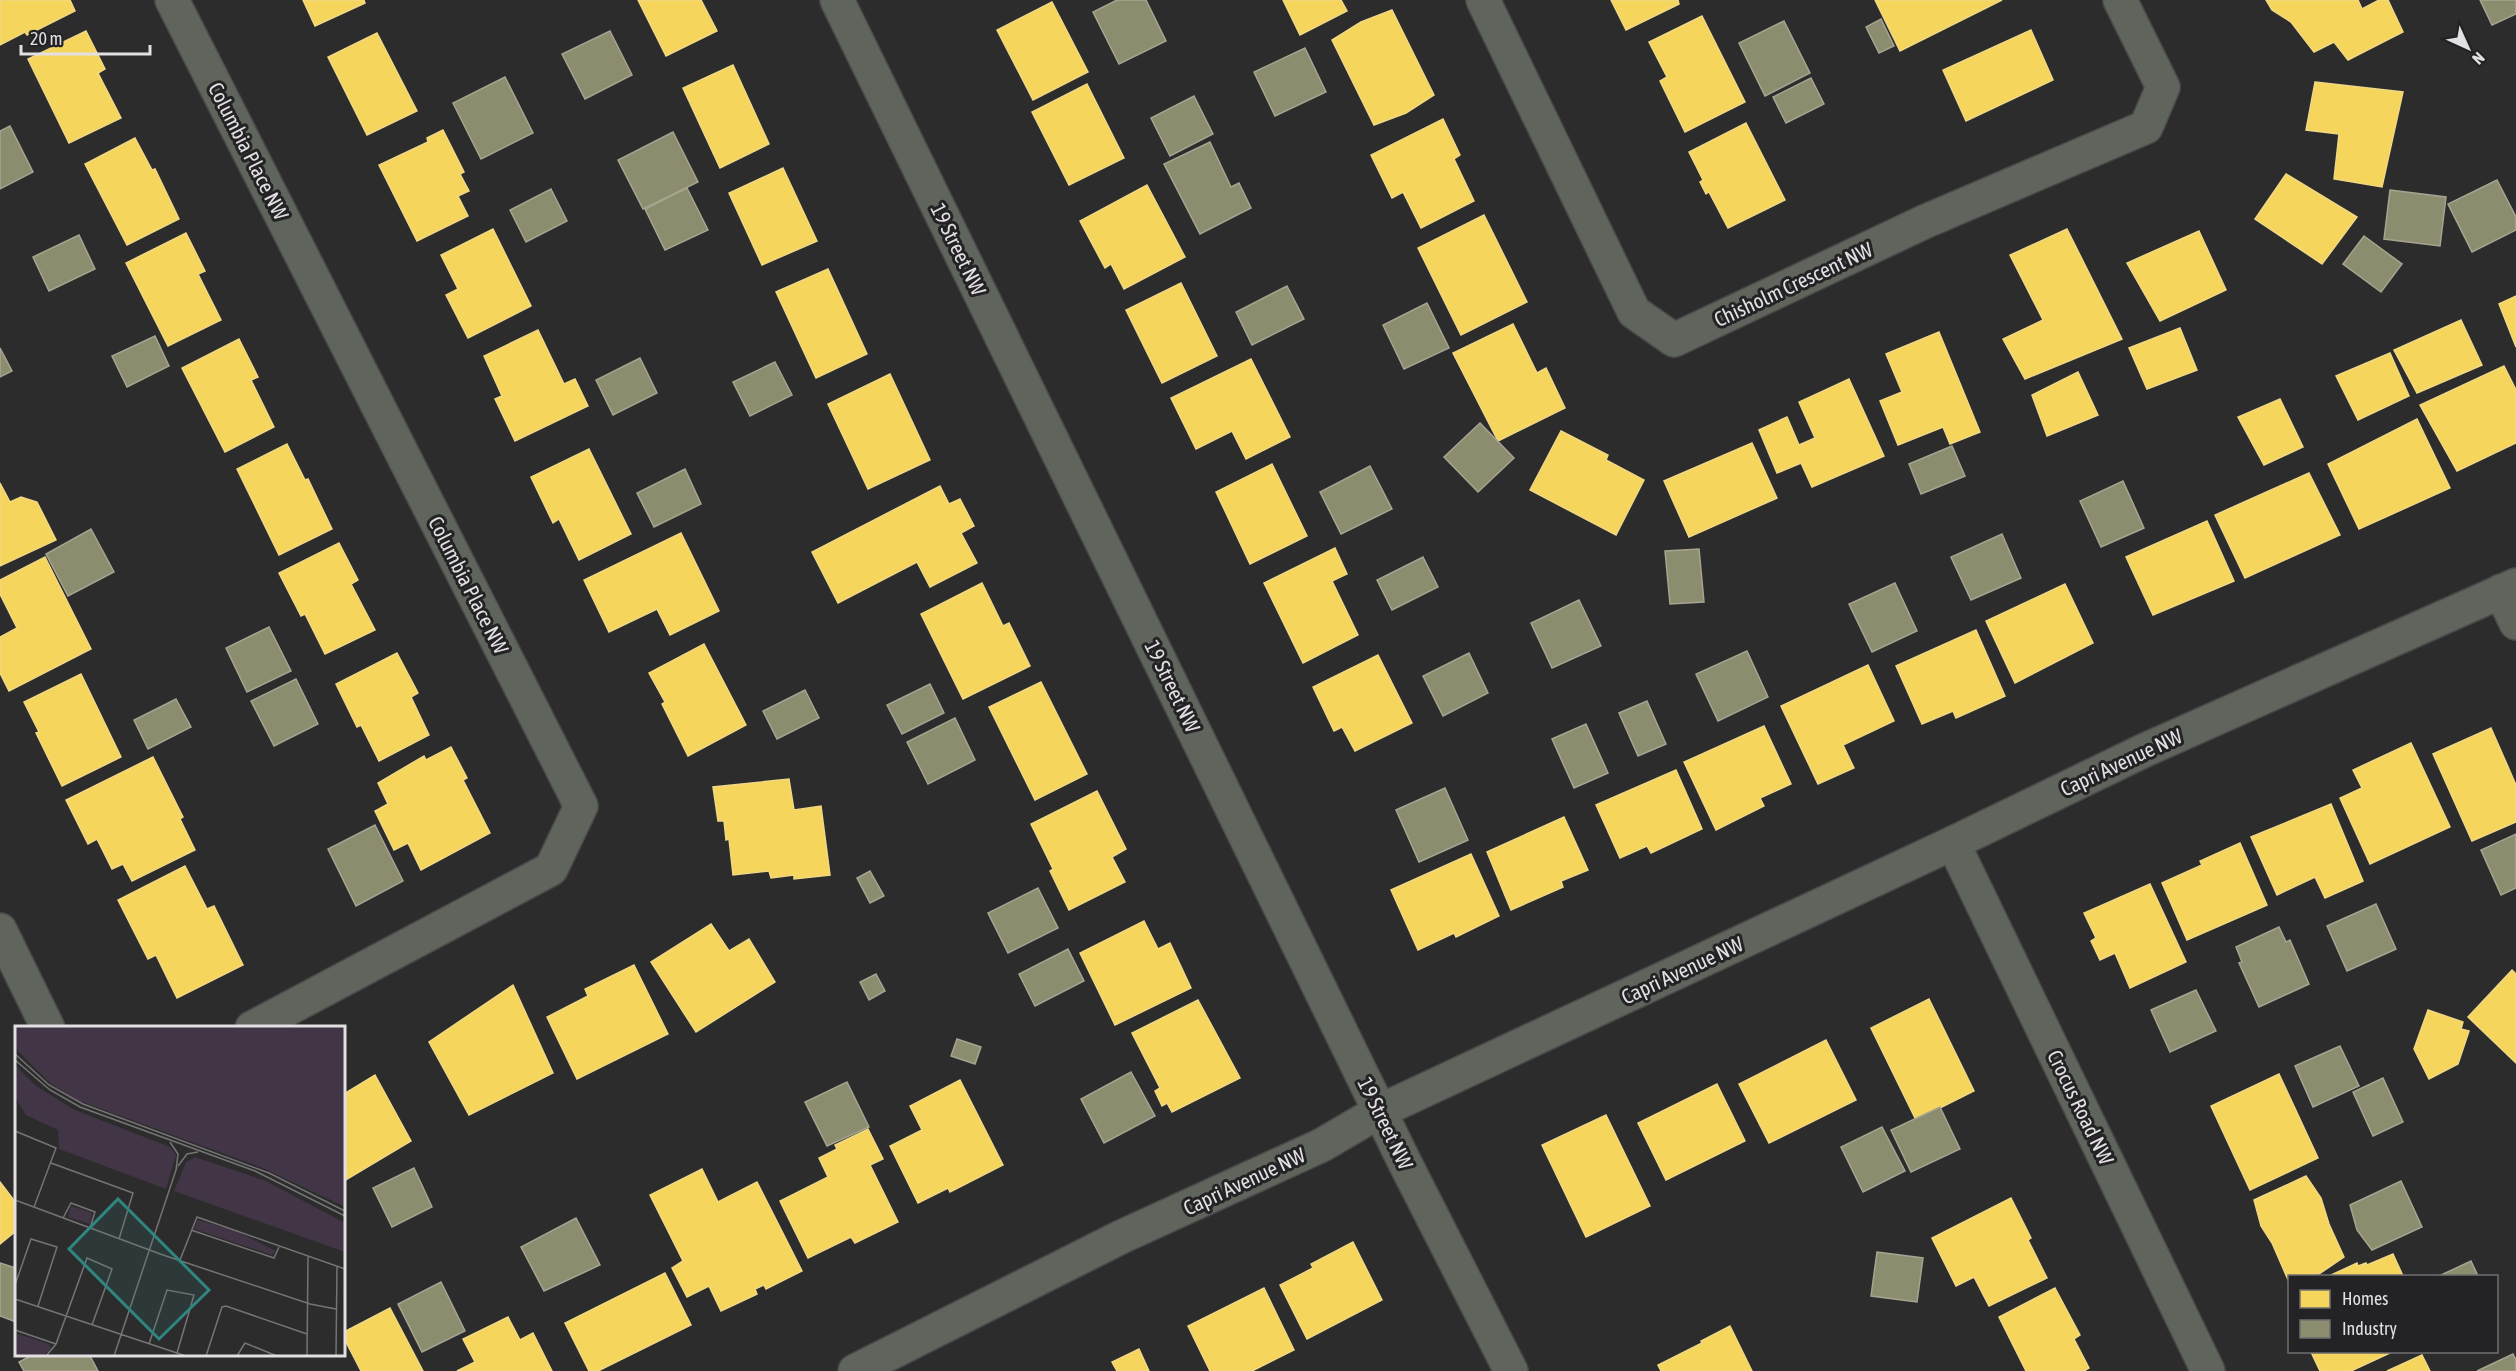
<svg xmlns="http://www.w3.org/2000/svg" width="2516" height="1371" font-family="'Asap Condensed',sans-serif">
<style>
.homes{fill:#f6d55c;stroke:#f0d884;stroke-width:1.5}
.industry{fill:#8c8c6e;stroke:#a6a591;stroke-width:1.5}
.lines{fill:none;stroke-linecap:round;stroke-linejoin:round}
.minor-casing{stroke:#4a494a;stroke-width:36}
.minor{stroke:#5f645c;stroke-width:33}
.labels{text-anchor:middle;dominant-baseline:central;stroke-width:6;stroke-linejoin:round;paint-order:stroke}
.street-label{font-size:21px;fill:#e2e0e2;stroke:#232224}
.inset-road{fill:none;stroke:#757475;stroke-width:1.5}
.view{fill:#2f867f;fill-opacity:0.15;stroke:#2f867f;stroke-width:3}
.inset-edge{fill:none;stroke:#e2e0e2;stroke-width:3}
</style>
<rect width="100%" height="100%" fill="#2d2c2d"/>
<g class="homes">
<path d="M0 0H70L75 11 27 35 25 32 0 45Z"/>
<path d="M303 0H364L365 3 315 26Z"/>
<path d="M638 0H701L717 31 666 56Z"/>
<path d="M1283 0H1341L1347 11 1300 35Z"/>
<path d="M1611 0H1678L1679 4 1626 30Z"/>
<path d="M1875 0H2002L1900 51Z"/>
<path d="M2266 0H2358L2362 9 2379 0H2388L2403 32 2348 60 2334 42 2314 52 2291 22 2272 10Z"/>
<path d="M1052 2 1088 72 1033 100 997 30Z"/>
<path d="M1392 10 1434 95 1406 113 1374 125 1332 40 1361 22Z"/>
<path d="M1702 16 1745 102 1685 132 1660 81 1667 77 1649 42Z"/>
<path d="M2031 30 2053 80 1966 121 1943 70Z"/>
<path d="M86 31 105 69 98 73 121 118 69 143 28 59Z"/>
<path d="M377 33 417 111 367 135 328 57Z"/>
<path d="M733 65 769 144 720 168 683 88Z"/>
<path d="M2315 82 2403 92 2382 187 2334 179 2339 134 2306 130Z"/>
<path d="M1087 84 1124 158 1069 185 1032 112Z"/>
<path d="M1443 119 1460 155 1454 159 1474 201 1421 228 1403 192 1392 198 1371 155Z"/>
<path d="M1746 123 1785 200 1728 228 1709 192 1706 194 1700 182 1703 180 1689 152Z"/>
<path d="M443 130 464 172 460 174 469 191 458 196 468 216 417 241 379 165 428 142 427 138Z"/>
<path d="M135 138 152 170 155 169 179 219 127 245 85 164Z"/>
<path d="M783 168 817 241 762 265 729 193Z"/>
<path d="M2286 174 2357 217 2322 264 2255 219Z"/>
<path d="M1147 185 1185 257 1124 289 1111 264 1105 268 1080 221Z"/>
<path d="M1484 215 1527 302 1461 335 1418 248Z"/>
<path d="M493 229 531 306 468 338 446 295 458 289 441 255Z"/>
<path d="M2067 229 2122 339 2025 379 2003 339 2043 320 2010 255Z"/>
<path d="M2199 231 2226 290 2160 321 2127 263Z"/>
<path d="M186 233 205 271 198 274 221 320 168 346 126 263Z"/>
<path d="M828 269 867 354 816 378 776 292Z"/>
<path d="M1181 283 1217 356 1162 383 1126 310Z"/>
<path d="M2516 296V347L2499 304Z"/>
<path d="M2461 320 2482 365 2417 393 2394 350Z"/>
<path d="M1513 324 1537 373 1546 368 1565 408 1498 441 1453 353Z"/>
<path d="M2180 328 2197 370 2147 389 2129 348Z"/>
<path d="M538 330 564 384 575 379 588 406 515 441 495 399 502 396 484 356Z"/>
<path d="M1939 332 1980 432 1950 444 1943 427 1898 445 1880 401 1902 392 1886 354Z"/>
<path d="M239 339 258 377 251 380 274 427 225 452 182 368Z"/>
<path d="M2390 353 2409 396 2358 420 2336 376Z"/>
<path d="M1251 359 1290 437 1246 459 1232 431 1196 449 1171 398Z"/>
<path d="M2504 366 2516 390V443L2457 471 2420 405Z"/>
<path d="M2078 372 2098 415 2047 436 2032 395Z"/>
<path d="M890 374 930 460 868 489 828 404Z"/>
<path d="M1849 379 1884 456 1812 487 1801 463 1777 473 1759 430 1787 417 1799 445 1815 438 1799 402Z"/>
<path d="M2280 399 2303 447 2264 465 2238 417Z"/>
<path d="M2417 419 2450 488 2359 529 2328 464Z"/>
<path d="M1561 431 1608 455 1606 460 1644 480 1616 535 1530 490Z"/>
<path d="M1752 443 1777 498 1689 537 1664 481Z"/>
<path d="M287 444 305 480 308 479 332 529 279 555 237 469Z"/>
<path d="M589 449 631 534 579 560 559 519 553 523 531 477Z"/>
<path d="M1272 464 1307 536 1250 564 1216 492Z"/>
<path d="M2309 473 2340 535 2245 578 2215 515Z"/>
<path d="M0 483 10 502 21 497 37 502 56 540 0 566Z"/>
<path d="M940 486 949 504 960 499 974 526 961 533 977 563 930 587 917 562 838 603 812 552Z"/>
<path d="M2207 521 2234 581 2153 615 2126 557Z"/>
<path d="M681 533 719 611 670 635 657 609 609 632 584 580Z"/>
<path d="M339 543 358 580 351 584 375 630 325 654 305 614 301 616 279 573Z"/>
<path d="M1335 548 1347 574 1332 581 1358 635 1303 663 1264 583Z"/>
<path d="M45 557 91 649 9 691 0 673V637L17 628 0 594V580Z"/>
<path d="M982 583 1003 626 1009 623 1030 666 963 699 921 614Z"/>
<path d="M2065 584 2093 643 2015 683 1986 621Z"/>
<path d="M1976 630 2005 696 1956 718 1953 711 1922 724 1896 666Z"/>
<path d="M704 644 746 725 688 756 662 704 665 702 649 673Z"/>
<path d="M397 653 418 693 411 697 429 735 379 761 361 725 357 727 336 684Z"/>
<path d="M1378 655 1412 723 1355 751 1342 727 1334 731 1313 687Z"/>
<path d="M1868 665 1894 721 1843 745 1854 768 1818 784 1781 706Z"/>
<path d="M81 674 121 757 62 786 36 733 39 732 24 702Z"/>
<path d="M1041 682 1087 774 1035 800 989 707Z"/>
<path d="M1764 726 1791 784 1760 798 1764 806 1716 830 1684 762Z"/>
<path d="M2491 728 2516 785V822L2472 841 2433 754Z"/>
<path d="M2411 743 2450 827 2370 864 2340 798 2362 788 2353 770Z"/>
<path d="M451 747 467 778 463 780 490 833 421 870 408 843 394 850 375 811 388 804 378 783 424 756 426 760Z"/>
<path d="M153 757 183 817 180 819 195 850 132 881 123 864 112 869 97 839 88 844 66 800Z"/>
<path d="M1676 770 1702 829 1651 853 1647 846 1620 858 1596 805Z"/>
<path d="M789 779 794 810 821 806 830 875 794 879V875L771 878 769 871 733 875 729 839 726 840 724 821H718L713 787Z"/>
<path d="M1097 791 1126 849 1112 857 1125 882 1069 910 1050 871 1053 869 1031 824Z"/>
<path d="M2331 804 2363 881 2325 898 2315 877 2277 895 2251 837Z"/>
<path d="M1564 817 1588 870 1561 881 1563 887 1511 910 1487 852Z"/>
<path d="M2240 843 2267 905 2187 940 2162 883 2202 865 2200 861Z"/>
<path d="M1471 854 1499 916 1456 937 1454 933 1418 950 1391 890Z"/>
<path d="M185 866 207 909 214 906 243 965 177 998 156 955 148 959 118 900Z"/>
<path d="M2150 884 2186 962 2130 988 2115 953 2100 960 2091 941 2096 938 2084 913Z"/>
<path d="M1144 921 1158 949 1170 943 1191 988 1115 1025 1080 953Z"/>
<path d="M711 924 729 951 749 939 775 982 696 1032 651 962Z"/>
<path d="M634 965 668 1034 577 1079 547 1017 588 996 585 989Z"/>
<path d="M2512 970 2516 974V1063L2468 1017Z"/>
<path d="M513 985 553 1073 469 1115 429 1042Z"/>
<path d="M1929 999 1974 1091 1916 1120 1871 1028Z"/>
<path d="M1198 1000 1240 1078 1172 1112 1167 1103 1162 1106 1155 1091 1160 1088 1132 1033Z"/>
<path d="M2428 1010 2463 1022 2461 1029 2469 1031 2458 1064 2429 1079 2414 1049Z"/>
<path d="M1826 1040 1856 1100 1769 1143 1739 1084Z"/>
<path d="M2279 1074 2318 1158 2250 1190 2211 1106Z"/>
<path d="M375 1075 411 1141 344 1181V1094Z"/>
<path d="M960 1080 1003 1165 950 1192 948 1188 918 1203 890 1146 922 1130 910 1106Z"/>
<path d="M1717 1084 1745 1141 1666 1180 1638 1123Z"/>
<path d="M1606 1115 1650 1206 1586 1237 1542 1145Z"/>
<path d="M868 1129 883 1159 870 1165 898 1222 855 1243 851 1237 808 1258 780 1201 828 1177 819 1158 837 1149 835 1145Z"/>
<path d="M702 1169 718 1202 757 1182 802 1271 766 1289 764 1285 755 1289 757 1294 721 1311 709 1286 687 1297 672 1268 683 1261 650 1195Z"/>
<path d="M2306 1176 2321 1198 2329 1224 2344 1257 2319 1274 2290 1276 2289 1282 2272 1243 2261 1226 2254 1200Z"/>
<path d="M0 1182 16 1203V1231L0 1244Z"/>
<path d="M2011 1198 2031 1238 2028 1240 2047 1278 1989 1306 1974 1277 1956 1286 1932 1238Z"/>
<path d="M1353 1242 1382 1300 1307 1339 1280 1285 1313 1268 1311 1264Z"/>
<path d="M2393 1254 2403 1276H2329L2357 1263 2358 1266 2366 1263 2367 1265Z"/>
<path d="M665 1273 691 1325 598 1371H589L565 1323Z"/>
<path d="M1264 1288 1294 1350 1252 1371H1210L1188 1326Z"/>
<path d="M2055 1288 2080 1335 2074 1339 2089 1368 2084 1371H2026L1999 1317Z"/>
<path d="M390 1308 423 1371H361L344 1338V1332Z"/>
<path d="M508 1317 520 1340 533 1333 552 1371H457L475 1362 463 1339Z"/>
<path d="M1730 1326 1752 1371H1661L1658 1365 1702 1343 1701 1341Z"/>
<path d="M1139 1349 1149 1371H1117L1112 1362Z"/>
<path d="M2311 1352H2392L2351 1371H2320Z"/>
<path d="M2422 1355 2430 1371H2387Z"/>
</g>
<g class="industry">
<path d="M1117 0H1146L1166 41 1119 64 1093 12Z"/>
<path d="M2480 0H2516V14L2492 25Z"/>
<path d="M1881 19 1894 46 1879 53 1866 27Z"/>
<path d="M1784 21 1810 73 1765 96 1739 43Z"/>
<path d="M610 31 632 75 585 99 562 54Z"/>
<path d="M1305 48 1326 92 1275 116 1254 72Z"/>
<path d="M505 77 533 133 481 159 453 103Z"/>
<path d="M1811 78 1824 104 1786 123 1773 97Z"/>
<path d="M1194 96 1213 134 1170 156 1151 118Z"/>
<path d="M10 126 33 172 0 189V131Z"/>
<path d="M673 132 698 182 643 209 618 160Z"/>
<path d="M1210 142 1231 187 1239 183 1251 208 1200 234 1164 164Z"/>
<path d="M2497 180 2516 217V230L2472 252 2448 204Z"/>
<path d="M687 188 708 230 665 250 645 209Z"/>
<path d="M551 189 567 221 526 242 510 210Z"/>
<path d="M2390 190 2446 197 2440 246 2384 239Z"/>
<path d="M79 235 95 269 49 291 33 257Z"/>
<path d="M2364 236 2402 264 2381 292 2343 264Z"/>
<path d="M1287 286 1304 319 1252 345 1236 312Z"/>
<path d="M1427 303 1449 348 1404 369 1383 325Z"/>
<path d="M155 336 169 366 127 387 112 356Z"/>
<path d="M0 348 12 371 0 377Z"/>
<path d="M640 358 657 393 613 415 596 380Z"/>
<path d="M775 362 792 395 750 416 733 382Z"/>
<path d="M1480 423 1514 458 1478 492 1444 457Z"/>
<path d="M1952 446 1965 476 1921 494 1909 464Z"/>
<path d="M1370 466 1392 509 1341 534 1320 492Z"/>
<path d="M685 469 701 504 654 527 637 493Z"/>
<path d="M2123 481 2144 528 2101 547 2080 501Z"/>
<path d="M91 529 114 572 68 596 46 554Z"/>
<path d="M2002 534 2021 578 1971 600 1951 557Z"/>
<path d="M1699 549 1704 602 1670 604 1665 551Z"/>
<path d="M1423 557 1438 587 1392 610 1377 580Z"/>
<path d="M1895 583 1917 631 1872 652 1849 604Z"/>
<path d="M1579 600 1601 646 1552 668 1531 623Z"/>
<path d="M269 627 291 671 247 692 226 648Z"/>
<path d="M1747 651 1768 697 1718 721 1696 674Z"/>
<path d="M1469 653 1488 693 1443 716 1423 676Z"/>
<path d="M296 679 318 724 274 746 251 701Z"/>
<path d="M930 684 944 713 902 734 887 705Z"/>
<path d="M805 690 819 718 777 739 763 711Z"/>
<path d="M176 699 191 727 148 749 134 720Z"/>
<path d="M1647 701 1666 744 1638 756 1619 713Z"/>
<path d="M955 718 975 760 928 784 907 742Z"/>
<path d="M1586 724 1608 773 1574 788 1552 739Z"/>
<path d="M1445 788 1468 840 1419 862 1396 810Z"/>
<path d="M375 825 403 881 356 906 328 849Z"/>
<path d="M2516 834V888L2501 895 2481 850Z"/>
<path d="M870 871 884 896 870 903 857 878Z"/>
<path d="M1038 888 1058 928 1008 953 988 913Z"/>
<path d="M2376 904 2396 949 2347 971 2327 926Z"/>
<path d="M2279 927 2286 942 2290 940 2309 984 2259 1007 2239 963 2242 962 2236 947Z"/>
<path d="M1068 949 1084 981 1035 1006 1019 974Z"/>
<path d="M876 974 885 991 869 1000 860 982Z"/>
<path d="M2196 990 2216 1031 2170 1052 2151 1010Z"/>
<path d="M957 1039 981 1047 975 1064 951 1056Z"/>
<path d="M2340 1046 2359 1086 2313 1107 2295 1066Z"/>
<path d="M1131 1072 1155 1116 1104 1143 1081 1099Z"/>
<path d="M2383 1078 2403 1122 2373 1136 2353 1092Z"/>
<path d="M847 1082 869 1127 827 1146 805 1102Z"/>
<path d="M1940 1107 1960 1149 1911 1172 1891 1130Z"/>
<path d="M1882 1127 1905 1171 1863 1192 1841 1147Z"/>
<path d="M414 1168 432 1207 392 1227 373 1188Z"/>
<path d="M2401 1181 2422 1227 2372 1250 2357 1230 2350 1205Z"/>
<path d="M576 1218 600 1265 544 1291 521 1247Z"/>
<path d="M1877 1252 1923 1258 1917 1302 1871 1296Z"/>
<path d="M2471 1261 2478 1276H2439Z"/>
<path d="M0 1263 16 1268V1322L0 1316Z"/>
<path d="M441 1282 465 1331 422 1352 398 1304Z"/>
<path d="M34 1354H89L98 1371H24L19 1362Z"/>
<path d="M2513 1354 2516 1360V1371H2477Z"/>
</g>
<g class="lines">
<defs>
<g id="minor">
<path d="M172 0 581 806 551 869 252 1028"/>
<path d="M837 0 1405 1163 1511 1371"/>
<path d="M1483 0 1634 312 1674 340 1924 222 2146 127 2163 87 2120 0"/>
<path d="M2501 591 2516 623"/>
<path d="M1953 843 2208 1371"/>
<path d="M0 930 48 1028"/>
<path d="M855 1371 1121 1237 1322 1145 1380 1111 1953 843 2145 750 2516 585"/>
</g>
</defs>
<use href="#minor" class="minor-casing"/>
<use href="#minor" class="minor"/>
</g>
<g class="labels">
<g class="street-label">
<text transform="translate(249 151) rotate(63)">Columbia Place NW</text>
<text transform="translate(959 249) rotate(64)">19 Street NW</text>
<text transform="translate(1793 284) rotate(-25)">Chisholm Crescent NW</text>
<text transform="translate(469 585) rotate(63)">Columbia Place NW</text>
<text transform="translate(1173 686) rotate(64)">19 Street NW</text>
<text transform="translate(2121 762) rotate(-25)">Capri Avenue NW</text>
<text transform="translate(1682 970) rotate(-25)">Capri Avenue NW</text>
<text transform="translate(2081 1107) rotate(64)">Crocus Road NW</text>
<text transform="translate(1386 1123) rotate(64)">19 Street NW</text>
<text transform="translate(1244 1181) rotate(-25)">Capri Avenue NW</text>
</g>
</g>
<g transform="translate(15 1026)">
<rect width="330" height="330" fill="#2d2c2d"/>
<path d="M0 0H330V181L248 142 62 74 36 58 0 22ZM0 39 21 60 60 84 155 121 161 129 151 163 44 123 43 104 11 89 0 71ZM180 131 251 155 330 197V226L159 165 171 136ZM56 180 77 187 75 198 53 191ZM183 194 221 205 261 225 257 229 179 203ZM0 307 34 318 36 322 28 330H0Z" fill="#413546"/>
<path class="inset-road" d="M0 28 34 59 68 78 254 147 330 185M0 34 35 64 65 81 240 145 330 190M0 105 41 122 19 181M155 116 163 128 161 144M36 137 118 167 104 213M163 140 172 128 183 126M0 174 148 229 295 278 321 283M48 192 56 177 80 186 75 202M176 204 259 232 264 221M165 234 182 191 330 243M0 259 16 213 42 221 23 280M0 273 171 330M0 304 41 318M134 318 152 264 179 269 162 327M31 330 41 318 72 232 97 243 77 299M99 330 162 141M191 330 207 281 211 280 292 308M222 330 230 317 262 330M292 330 293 231M321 330 322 240"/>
<path class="view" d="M103 173 194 264 144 313 54 223Z"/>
<rect width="330" height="330" class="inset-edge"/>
</g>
<rect x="2288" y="1275" width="210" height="78" fill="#232224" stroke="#6f6e70" stroke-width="1.5"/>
<rect x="2300" y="1290" width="30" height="18" fill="#f6d55c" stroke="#6f6e70" stroke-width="1.5"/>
<text x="2342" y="1305" font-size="18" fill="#e2e0e2">Homes</text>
<rect x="2300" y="1320" width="30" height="18" fill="#8c8c6e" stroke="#6f6e70" stroke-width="1.5"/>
<text x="2342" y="1335" font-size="18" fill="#e2e0e2">Industry</text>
<g transform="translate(2468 48) rotate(135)" stroke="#232224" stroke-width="4.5" paint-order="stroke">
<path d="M0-4.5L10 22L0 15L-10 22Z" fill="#e2e0e2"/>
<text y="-9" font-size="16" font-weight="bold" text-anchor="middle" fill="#e2e0e2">N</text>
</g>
<path d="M21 45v9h129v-9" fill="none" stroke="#e2e0e2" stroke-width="3"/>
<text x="30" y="45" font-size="18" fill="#e2e0e2" stroke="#232224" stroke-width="4.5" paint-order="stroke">20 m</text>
</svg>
